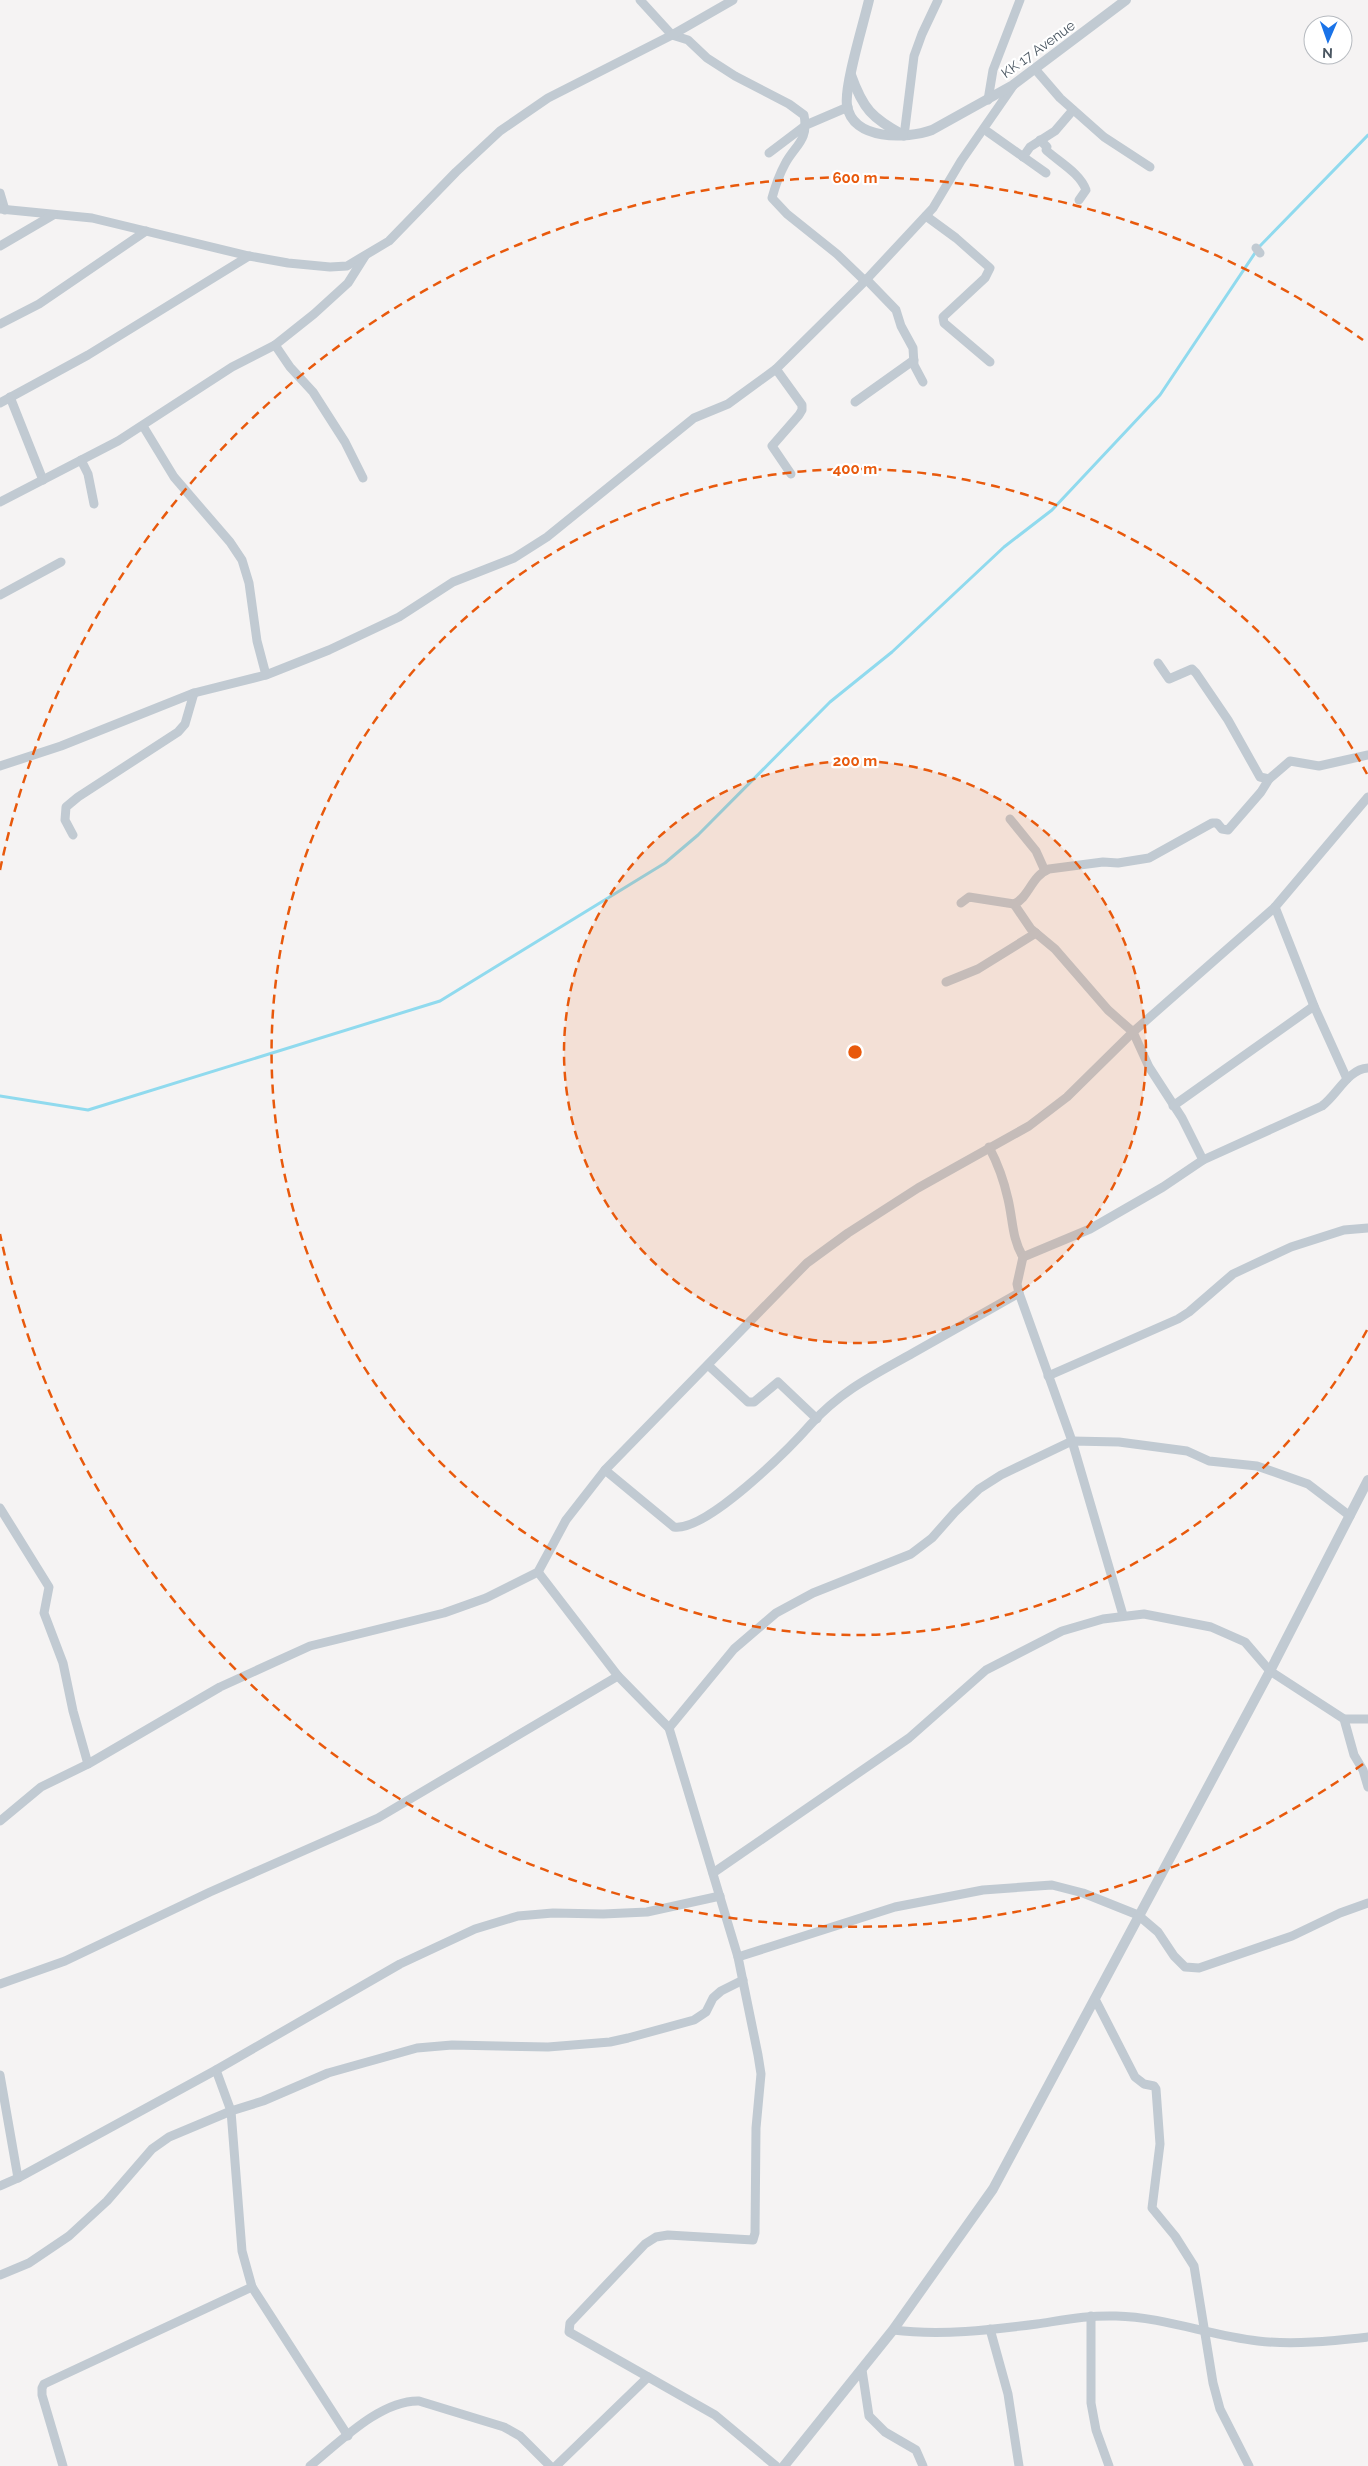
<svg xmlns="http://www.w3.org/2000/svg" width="1368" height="2466" font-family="Raleway,sans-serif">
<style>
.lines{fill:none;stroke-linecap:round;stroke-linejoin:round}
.stream{stroke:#90daee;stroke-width:3}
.minor{stroke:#c1cad2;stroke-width:9}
.tertiary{stroke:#c1cad2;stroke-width:10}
.ring{fill:none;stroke:#e8590c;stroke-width:2.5;stroke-dasharray:9 6}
.labels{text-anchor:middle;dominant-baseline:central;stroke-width:4.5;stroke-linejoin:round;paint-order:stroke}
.street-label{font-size:14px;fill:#4a5661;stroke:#fff}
.centre{fill:#e8590c;stroke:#fff;stroke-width:2.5}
.ring-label{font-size:15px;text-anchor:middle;font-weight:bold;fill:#e8590c;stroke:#fff;stroke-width:4.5;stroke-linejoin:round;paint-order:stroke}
</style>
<rect width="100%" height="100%" fill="#f5f3f3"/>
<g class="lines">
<path class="stream" d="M0 1096 88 1110 440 1001 665 863 698 835 830 702 892 652 1004 547 1052 510 1160 395 1259 247 1368 135"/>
<g class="minor">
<path d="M640 0 672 35 688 40 707 58 735 76 789 104 804 115C809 141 795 145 785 164 779 175 775 187 772 198L787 214 837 254 865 281"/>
<path d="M1035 69 1060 98 1104 137 1150 167"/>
<path d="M988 100 993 70 1020 0"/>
<path d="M988 132 1046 173"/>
<path d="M904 136 914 56 922 34 938 0"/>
<path d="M1040 140 1047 147 1046 150C1059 162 1080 173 1086 190L1079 200"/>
<path d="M769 153 806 125 848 107"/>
<path d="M1023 157 1030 147 1055 131 1073 110"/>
<path d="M0 193 5 210"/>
<path d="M0 209 92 218 249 256 288 263 330 267 347 266 389 241 456 172 500 131 548 98 672 35 733 0"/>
<path d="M926 216 956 238 990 268 985 278 943 317 944 323 990 362"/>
<path d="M0 246 53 215"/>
<path d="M1256 248 1260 253"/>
<path d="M866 279 896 310 901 326 913 348 914 365 923 382"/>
<path d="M0 324 39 304 146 231"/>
<path d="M275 345 290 367 313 392 345 442 363 478"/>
<path d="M776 369 802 405V410L799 415 772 446 791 474"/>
<path d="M10 397 43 480"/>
<path d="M855 402 914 360"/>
<path d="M0 403 88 355 249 256"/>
<path d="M143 426 174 477 230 542 242 560 249 583 257 641 266 675"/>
<path d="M81 460 88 474 94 504"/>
<path d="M0 502 118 441 232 367 275 345 314 314 348 283 365 256"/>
<path d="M0 595 61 562"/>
<path d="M1158 663 1169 679 1192 669 1196 673 1228 720 1260 777 1269 779 1290 761 1319 766 1368 755"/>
<path d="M0 766 61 746 194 693 266 675 329 650 399 617 453 582 514 558 547 537 694 418 728 404 776 369 865 281 933 208 961 161 1013 86"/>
<path d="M1010 819 1036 851 1045 871"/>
<path d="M73 835 65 820 66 807 78 797 178 732 185 724 194 693"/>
<path d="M961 903 969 897 1014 904C1029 898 1031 876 1049 869L1103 862 1118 863 1149 858 1212 823H1217L1222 829 1228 830 1261 792 1269 779"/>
<path d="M1014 904 1031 929 1055 949 1108 1010 1133 1032 1149 1067 1182 1118 1203 1160"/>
<path d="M1275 907 1314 1006 1347 1079"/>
<path d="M946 982 978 969 1036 933"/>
<path d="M1173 1106 1314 1006"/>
<path d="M989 1147C998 1164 1004 1181 1008 1199 1013 1220 1012 1239 1023 1257L1017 1284 1019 1293 1072 1441 1123 1615"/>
<path d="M1023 1257 1090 1229 1163 1187 1203 1160 1322 1106C1337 1095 1348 1069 1368 1068"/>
<path d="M709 1366 748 1402H754L778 1382 817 1419"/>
<path d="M1048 1376 1178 1319 1189 1312 1233 1274 1250 1266 1291 1247 1344 1230 1368 1228"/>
<path d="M605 1470 674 1527C706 1532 789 1449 811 1424 842 1390 874 1375 913 1353 948 1333 984 1313 1019 1293"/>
<path d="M0 1508 49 1587 44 1613 63 1663 73 1711 88 1764"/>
<path d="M538 1572 618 1676 669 1728 738 1957 758 2055 761 2074 756 2128 755 2233 753 2240 668 2235 656 2237 645 2244 570 2323 569 2332 715 2415 776 2466"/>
<path d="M1344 1719 1354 1755 1363 1770 1368 1787"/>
<path d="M669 1728 734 1649 776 1613 813 1593 911 1554 932 1538 955 1512 979 1489 1001 1475 1072 1441 1119 1442 1187 1451 1209 1461 1257 1466 1308 1484 1350 1516"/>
<path d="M0 1821 41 1787 88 1764 220 1687 310 1646 444 1613 486 1598 538 1572 566 1520 605 1470 807 1263 848 1233 918 1188 1029 1126 1067 1097 1133 1032 1275 907 1368 797"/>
<path d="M713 1873 909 1738 986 1670 1062 1631 1103 1619 1144 1614 1211 1627 1245 1642 1270 1671 1344 1719H1368"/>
<path d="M738 1957 895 1907 983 1890 1052 1885 1083 1893 1138 1915 1158 1932 1174 1956 1185 1967 1199 1968 1292 1936 1340 1913 1368 1903"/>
<path d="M0 1984 65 1961 210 1892 378 1818 618 1676"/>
<path d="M1095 1999 1135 2077 1144 2084 1154 2086 1156 2089 1160 2144 1152 2208 1175 2236 1194 2266 1213 2383 1220 2409 1249 2466"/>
<path d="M216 2070 231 2111 242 2251 252 2287 348 2436"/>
<path d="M0 2075 18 2178 0 2186"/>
<path d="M18 2178 216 2070 400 1964 475 1929 518 1916 553 1913 603 1914 647 1912 720 1896"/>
<path d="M0 2275 29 2263 69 2236 107 2201 152 2149 169 2137 231 2111 263 2101 328 2073 417 2048 452 2045 548 2047 610 2042 628 2038 694 2020 706 2012 713 1998 721 1991 743 1980"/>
<path d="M1091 2316V2403L1096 2430 1109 2466"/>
<path d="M990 2329 1008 2394 1019 2466"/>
<path d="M893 2330C941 2336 990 2330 1037 2324 1064 2320 1089 2315 1116 2316 1164 2317 1211 2336 1258 2341 1295 2345 1331 2341 1368 2337"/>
<path d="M862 2370 869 2416 885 2432 916 2450 923 2466"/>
<path d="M63 2466 42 2395V2388L44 2384 252 2287"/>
<path d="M310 2466C339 2443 380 2400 419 2401L504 2427 520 2436 550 2466"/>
<path d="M556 2466 648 2377"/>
</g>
<g class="tertiary">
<path d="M869 0C864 22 844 86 847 105 852 141 907 139 932 130L1013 85 1126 0"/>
<path d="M851 75C863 109 872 118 903 135"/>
<path d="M784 2466 893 2330 993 2189 1270 1671 1368 1480"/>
</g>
</g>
<circle cx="855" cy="1052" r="291" fill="#e8590c" fill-opacity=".12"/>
<g class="ring">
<circle cx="855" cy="1052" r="291"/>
<path d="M1367 1330A583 583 0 1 1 1367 774"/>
<path d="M1363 1764A874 874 0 0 1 0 1234M0 870A874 874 0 0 1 1363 340"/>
</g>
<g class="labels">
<g class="street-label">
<text transform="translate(1038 49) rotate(-36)">KK 17 Avenue</text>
</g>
</g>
<circle cx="855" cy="1052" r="8" class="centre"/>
<g class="ring-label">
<text x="855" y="183">600 m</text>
<text x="855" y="474">400 m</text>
<text x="855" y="766">200 m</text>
</g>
<g transform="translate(1328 40) rotate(182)"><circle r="24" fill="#ffffff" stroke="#b7bbc0"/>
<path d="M0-4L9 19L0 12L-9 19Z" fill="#1a73e8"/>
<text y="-8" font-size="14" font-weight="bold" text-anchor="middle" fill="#4a5661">N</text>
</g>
</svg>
